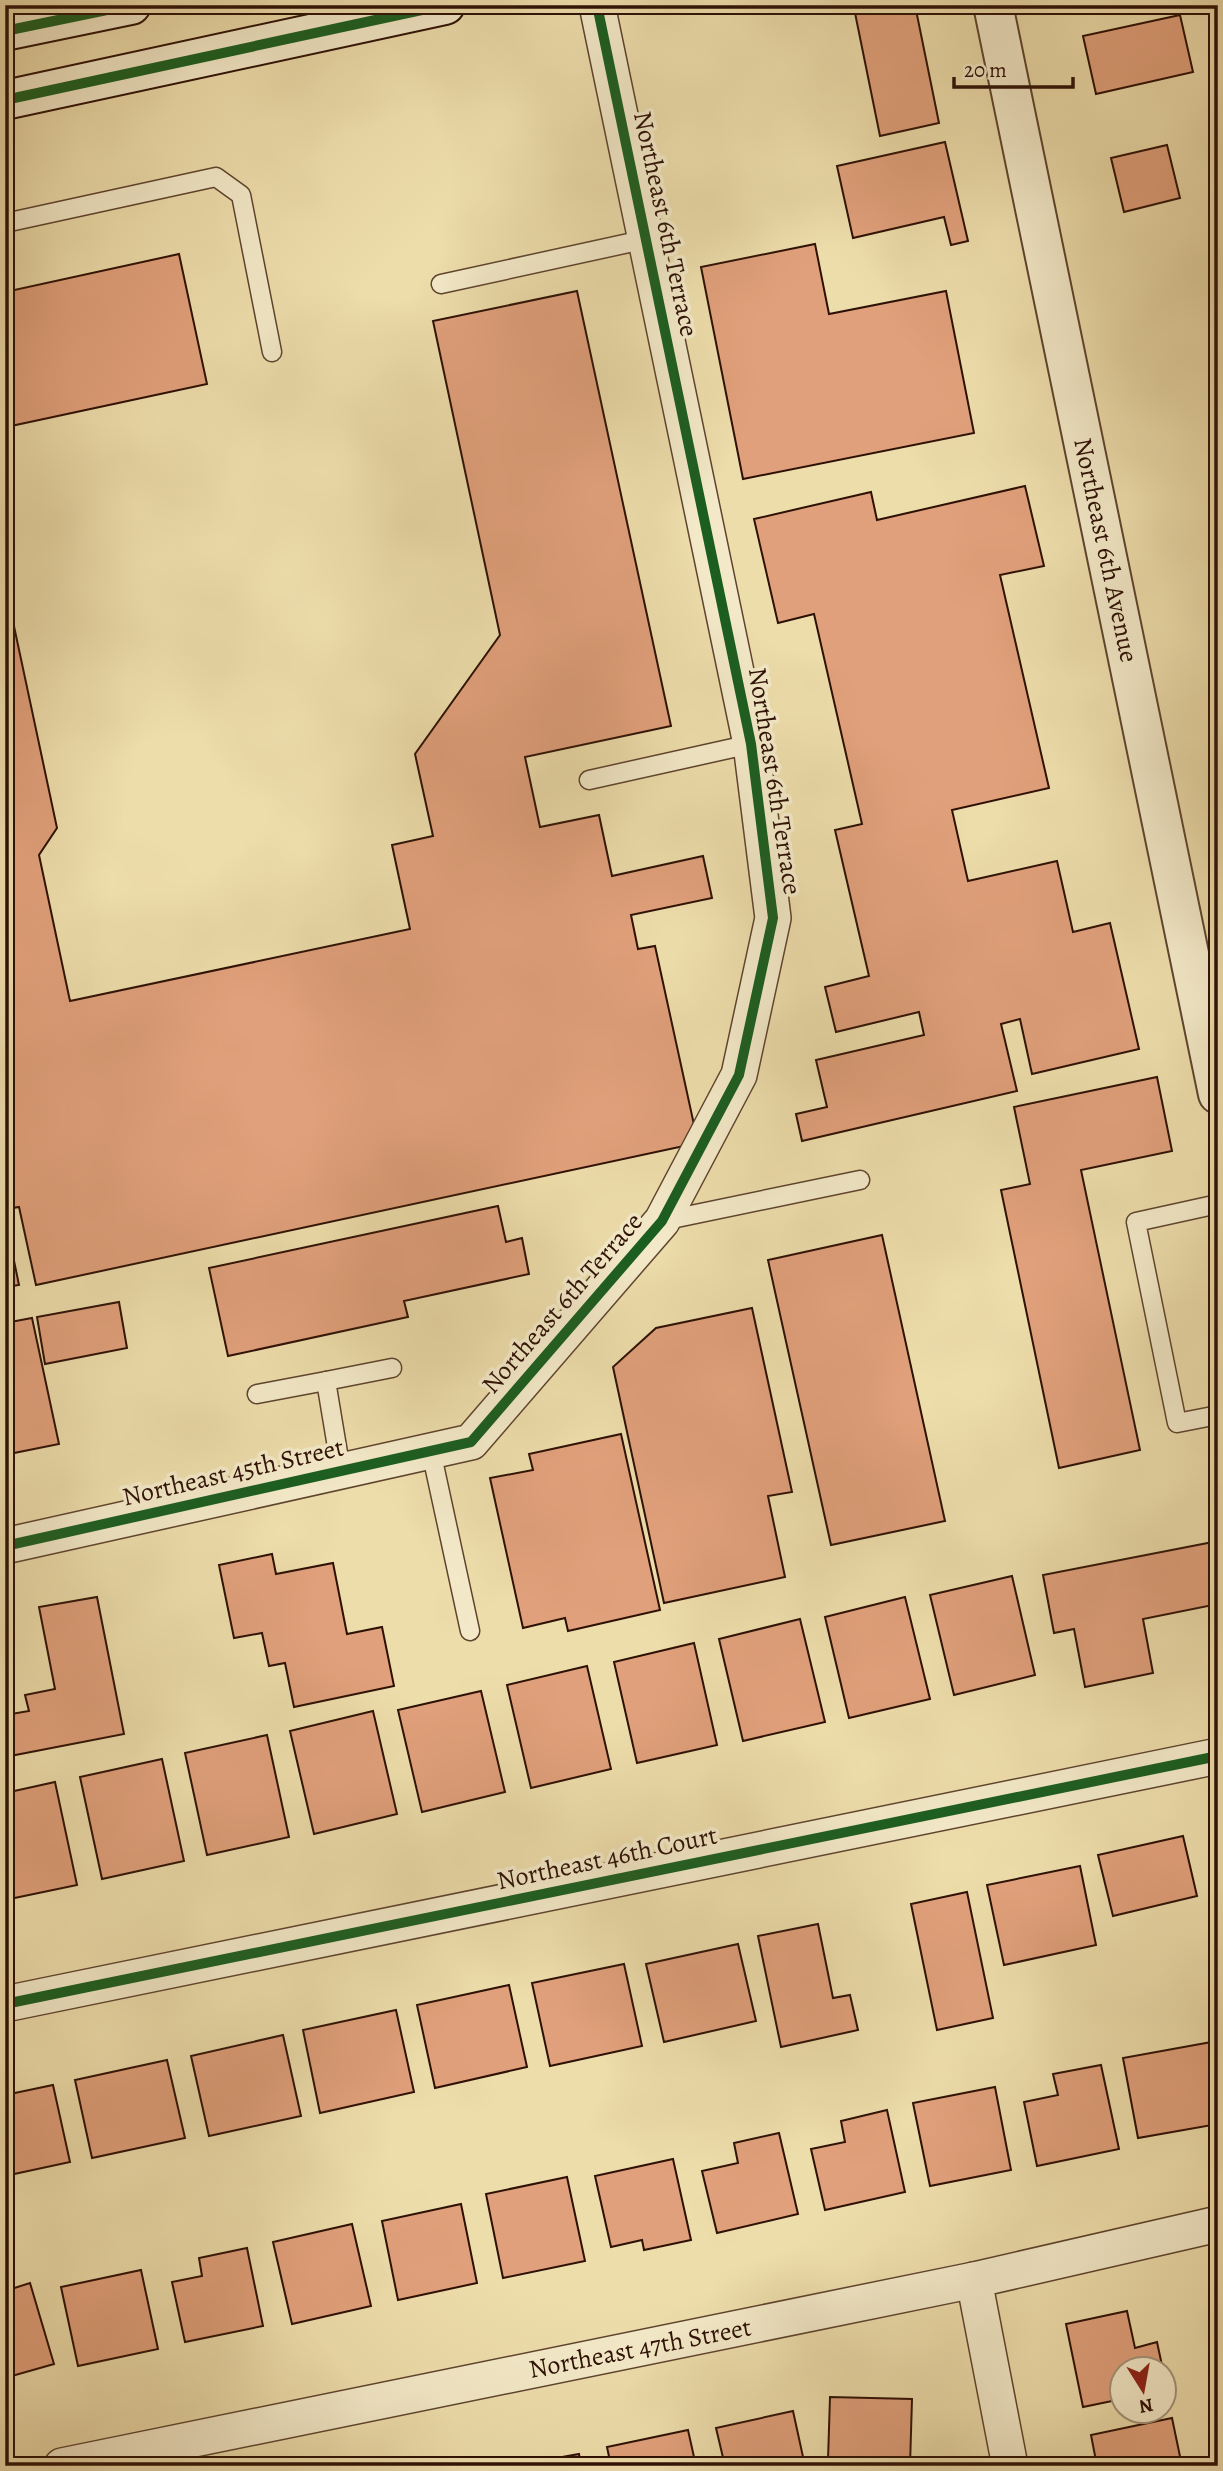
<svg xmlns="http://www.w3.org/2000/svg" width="1223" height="2471" font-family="Alegreya,serif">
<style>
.building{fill:#e0a07b;stroke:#2e1105;stroke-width:2}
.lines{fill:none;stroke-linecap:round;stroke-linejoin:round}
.service-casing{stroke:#5e442e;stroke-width:21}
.minor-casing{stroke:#5e442e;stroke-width:38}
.tertiary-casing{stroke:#5e442e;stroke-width:42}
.secondary-casing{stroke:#2e1105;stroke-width:42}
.service{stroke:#f3e9c8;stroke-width:18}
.minor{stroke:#f3e9c8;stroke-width:35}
.tertiary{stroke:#f3e9c8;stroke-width:38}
.secondary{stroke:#f3e9c8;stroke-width:38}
.cycleway-casing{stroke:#f3e9c8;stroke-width:15}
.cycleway{stroke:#1b5e20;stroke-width:10}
.labels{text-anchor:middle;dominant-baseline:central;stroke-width:7;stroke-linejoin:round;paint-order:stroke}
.street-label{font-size:26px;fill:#2e1105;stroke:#f3e9c8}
</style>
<rect width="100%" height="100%" fill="#edddab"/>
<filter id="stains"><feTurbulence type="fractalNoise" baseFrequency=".00286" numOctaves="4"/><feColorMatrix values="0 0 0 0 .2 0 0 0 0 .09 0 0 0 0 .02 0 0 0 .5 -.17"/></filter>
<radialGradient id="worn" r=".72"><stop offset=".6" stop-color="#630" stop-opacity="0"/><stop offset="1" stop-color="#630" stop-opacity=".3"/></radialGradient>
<g class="building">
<path d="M868 5H915L939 123 880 136 854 8Z"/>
<path d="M1180 15 1193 72 1096 94 1083 36Z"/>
<path d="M945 142 968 241 951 245 944 217 853 238 837 166Z"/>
<path d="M1167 145 1180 198 1124 212 1111 158Z"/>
<path d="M815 244 829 314 946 291 974 433 743 479 701 267Z"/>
<path d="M179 254 207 384 11 426 5 400V292Z"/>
<path d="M577 291 671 726 525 757 540 827 599 815 612 876 703 856 712 898 631 915 638 949 655 946 698 1143 36 1285 19 1207 13 1208 5 1170V584L57 828 39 855 70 1001 410 929 392 845 433 836 415 754 500 635 433 321Z"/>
<path d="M1025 486 1044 566 1000 575 1049 788 952 810 968 881 1057 861 1073 932 1110 923 1139 1049 1032 1074 1020 1019 1001 1024 1017 1091 802 1141 796 1114 827 1107 816 1060 924 1035 919 1012 836 1032 825 987 869 976 835 830 862 824 814 614 778 623 754 519 871 492 877 520Z"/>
<path d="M1157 1077 1172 1151 1081 1170 1140 1450 1059 1468 1001 1190 1030 1184 1014 1107Z"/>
<path d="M498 1206 506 1242 522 1238 529 1274 404 1301 408 1317 228 1356 209 1268Z"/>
<path d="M5 1217 19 1285 5 1287Z"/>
<path d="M882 1235 945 1521 831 1545 768 1260Z"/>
<path d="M119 1302 127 1348 45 1364 37 1317Z"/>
<path d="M752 1308 792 1492 768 1496 785 1577 664 1603 613 1367 656 1328Z"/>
<path d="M32 1318 59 1444 9 1454 5 1436V1323Z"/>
<path d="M621 1434 660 1610 568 1631 565 1618 523 1628 490 1478 533 1470 529 1454Z"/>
<path d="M1218 1541V1604L1143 1619 1153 1673 1085 1687 1074 1629 1054 1633 1043 1575Z"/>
<path d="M272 1554 276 1574 333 1563 347 1634 382 1627 394 1686 294 1707 285 1663 269 1666 262 1633 234 1638 219 1565Z"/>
<path d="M1012 1576 1035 1675 954 1695 930 1595Z"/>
<path d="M97 1597 124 1734 5 1757V1715L29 1711 25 1695 55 1689 39 1607Z"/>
<path d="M905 1597 930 1699 849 1718 825 1617Z"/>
<path d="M800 1619 825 1722 743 1741 719 1639Z"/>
<path d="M694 1643 717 1745 637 1763 614 1662Z"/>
<path d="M587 1666 611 1769 531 1788 507 1685Z"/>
<path d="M481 1691 505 1792 422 1812 398 1710Z"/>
<path d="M373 1711 397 1814 314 1834 290 1731Z"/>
<path d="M267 1735 289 1837 207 1855 185 1753Z"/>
<path d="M162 1759 184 1861 102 1879 80 1777Z"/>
<path d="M55 1782 77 1885 5 1900V1793Z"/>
<path d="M1183 1836 1197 1896 1113 1916 1098 1855Z"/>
<path d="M1080 1866 1096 1945 1004 1965 987 1885Z"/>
<path d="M967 1892 993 2018 937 2030 911 1904Z"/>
<path d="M818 1924 833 1998 850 1995 858 2030 781 2047 758 1936Z"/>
<path d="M738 1944 756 2021 664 2042 646 1964Z"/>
<path d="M624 1964 642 2046 550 2066 532 1983Z"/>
<path d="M509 1985 527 2067 435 2088 417 2005Z"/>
<path d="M396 2010 414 2092 320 2113 303 2030Z"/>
<path d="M283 2035 301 2116 209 2136 191 2056Z"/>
<path d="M1217 2041 1218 2124 1138 2138 1123 2058Z"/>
<path d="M167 2060 185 2138 92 2158 75 2080Z"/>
<path d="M1101 2065 1119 2149 1037 2166 1024 2102 1058 2095 1053 2074Z"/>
<path d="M53 2085 70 2162 5 2176V2095Z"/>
<path d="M995 2087 1011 2170 930 2186 913 2103Z"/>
<path d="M887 2110 905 2192 825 2210 811 2149 845 2142 841 2121Z"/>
<path d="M779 2133 798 2214 717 2233 702 2171 738 2163 734 2143Z"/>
<path d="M673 2159 691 2240 644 2250 642 2240 611 2247 595 2176Z"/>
<path d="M567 2177 585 2261 503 2278 486 2194Z"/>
<path d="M461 2204 477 2283 398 2300 382 2221Z"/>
<path d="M352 2224 371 2306 292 2324 273 2242Z"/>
<path d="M247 2248 263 2326 185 2342 172 2282 202 2276 199 2258Z"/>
<path d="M141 2270 158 2349 78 2366 61 2287Z"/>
<path d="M30 2283 54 2364 5 2378V2291Z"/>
<path d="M1127 2311 1135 2348 1157 2342 1163 2370H1122V2399L1083 2407 1066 2324Z"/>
<path d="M830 2397 912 2399 910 2466H860L861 2461 828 2460Z"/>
<path d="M793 2411 805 2466H725L716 2428Z"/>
<path d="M1172 2418 1182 2466H1097L1091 2435Z"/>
<path d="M688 2430 696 2466H611L607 2447Z"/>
<path d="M579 2454 581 2466H513Z"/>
</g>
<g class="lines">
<defs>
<g id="service">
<path d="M5 223 216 177 241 195 272 352"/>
<path d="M441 284 647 239"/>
<path d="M589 780 751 744"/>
<path d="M1218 1204 1136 1222 1177 1423 1218 1415"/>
<path d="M662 1221 860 1180"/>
<path d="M257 1394 326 1381"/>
<path d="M431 1451 470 1631"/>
<path d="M341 1471 326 1381 392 1368"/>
</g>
<g id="minor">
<path d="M5 1546 471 1442 662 1221 739 1075 773 918 751 744 597 5"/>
<path d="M5 2004 1218 1756"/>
<path d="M974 2280 1010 2466"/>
<path d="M62 2466 974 2280 1218 2224"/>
</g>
<path id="tertiary" d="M993 5 1218 1094"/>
<g id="secondary">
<path d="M5 31 131 5"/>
<path d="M5 100 445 5"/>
</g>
</defs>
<use href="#service" class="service-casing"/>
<use href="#minor" class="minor-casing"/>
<use href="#tertiary" class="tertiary-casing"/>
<use href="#secondary" class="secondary-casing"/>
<use href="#service" class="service"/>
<use href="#minor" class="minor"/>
<use href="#tertiary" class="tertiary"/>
<use href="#secondary" class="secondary"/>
<defs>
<g id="cycleway">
<path d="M5 31 131 5"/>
<path d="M5 100 445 5"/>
<path d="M5 1546 471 1442 662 1221 739 1075 773 918 751 744 597 5"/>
<path d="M5 2004 1218 1756"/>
</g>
</defs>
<use href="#cycleway" class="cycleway-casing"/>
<use href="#cycleway" class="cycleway"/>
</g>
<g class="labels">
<g class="street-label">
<text transform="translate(666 224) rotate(78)">Northeast 6th Terrace</text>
<text transform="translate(1106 550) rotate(78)">Northeast 6th Avenue</text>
<text transform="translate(775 781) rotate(81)">Northeast 6th Terrace</text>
<text transform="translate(562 1303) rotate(-49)">Northeast 6th Terrace</text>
<text transform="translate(233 1472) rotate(-13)">Northeast 45th Street</text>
<text transform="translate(607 1858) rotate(-12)">Northeast 46th Court</text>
<text transform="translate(640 2348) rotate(-11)">Northeast 47th Street</text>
</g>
</g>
<rect width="1223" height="2471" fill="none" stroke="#edddab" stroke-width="28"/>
<rect x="7" y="7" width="1209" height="2457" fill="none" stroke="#2e1105" stroke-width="3.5"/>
<rect x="14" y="14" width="1195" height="2443" fill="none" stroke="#2e1105" stroke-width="2"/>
<g transform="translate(1143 2390) rotate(169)"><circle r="33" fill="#f3e9c8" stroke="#a4937a" stroke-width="2"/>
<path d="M0-5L12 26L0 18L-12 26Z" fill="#8f2418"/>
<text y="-10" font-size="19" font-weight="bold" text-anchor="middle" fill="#2e1105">N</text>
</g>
<path d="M954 77v10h119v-10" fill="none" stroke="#2e1105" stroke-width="3.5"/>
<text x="964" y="77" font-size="21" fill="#2e1105" stroke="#f3e9c8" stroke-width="5" paint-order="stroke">20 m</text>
<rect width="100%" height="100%" filter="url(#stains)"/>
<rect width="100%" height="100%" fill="url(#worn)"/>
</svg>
